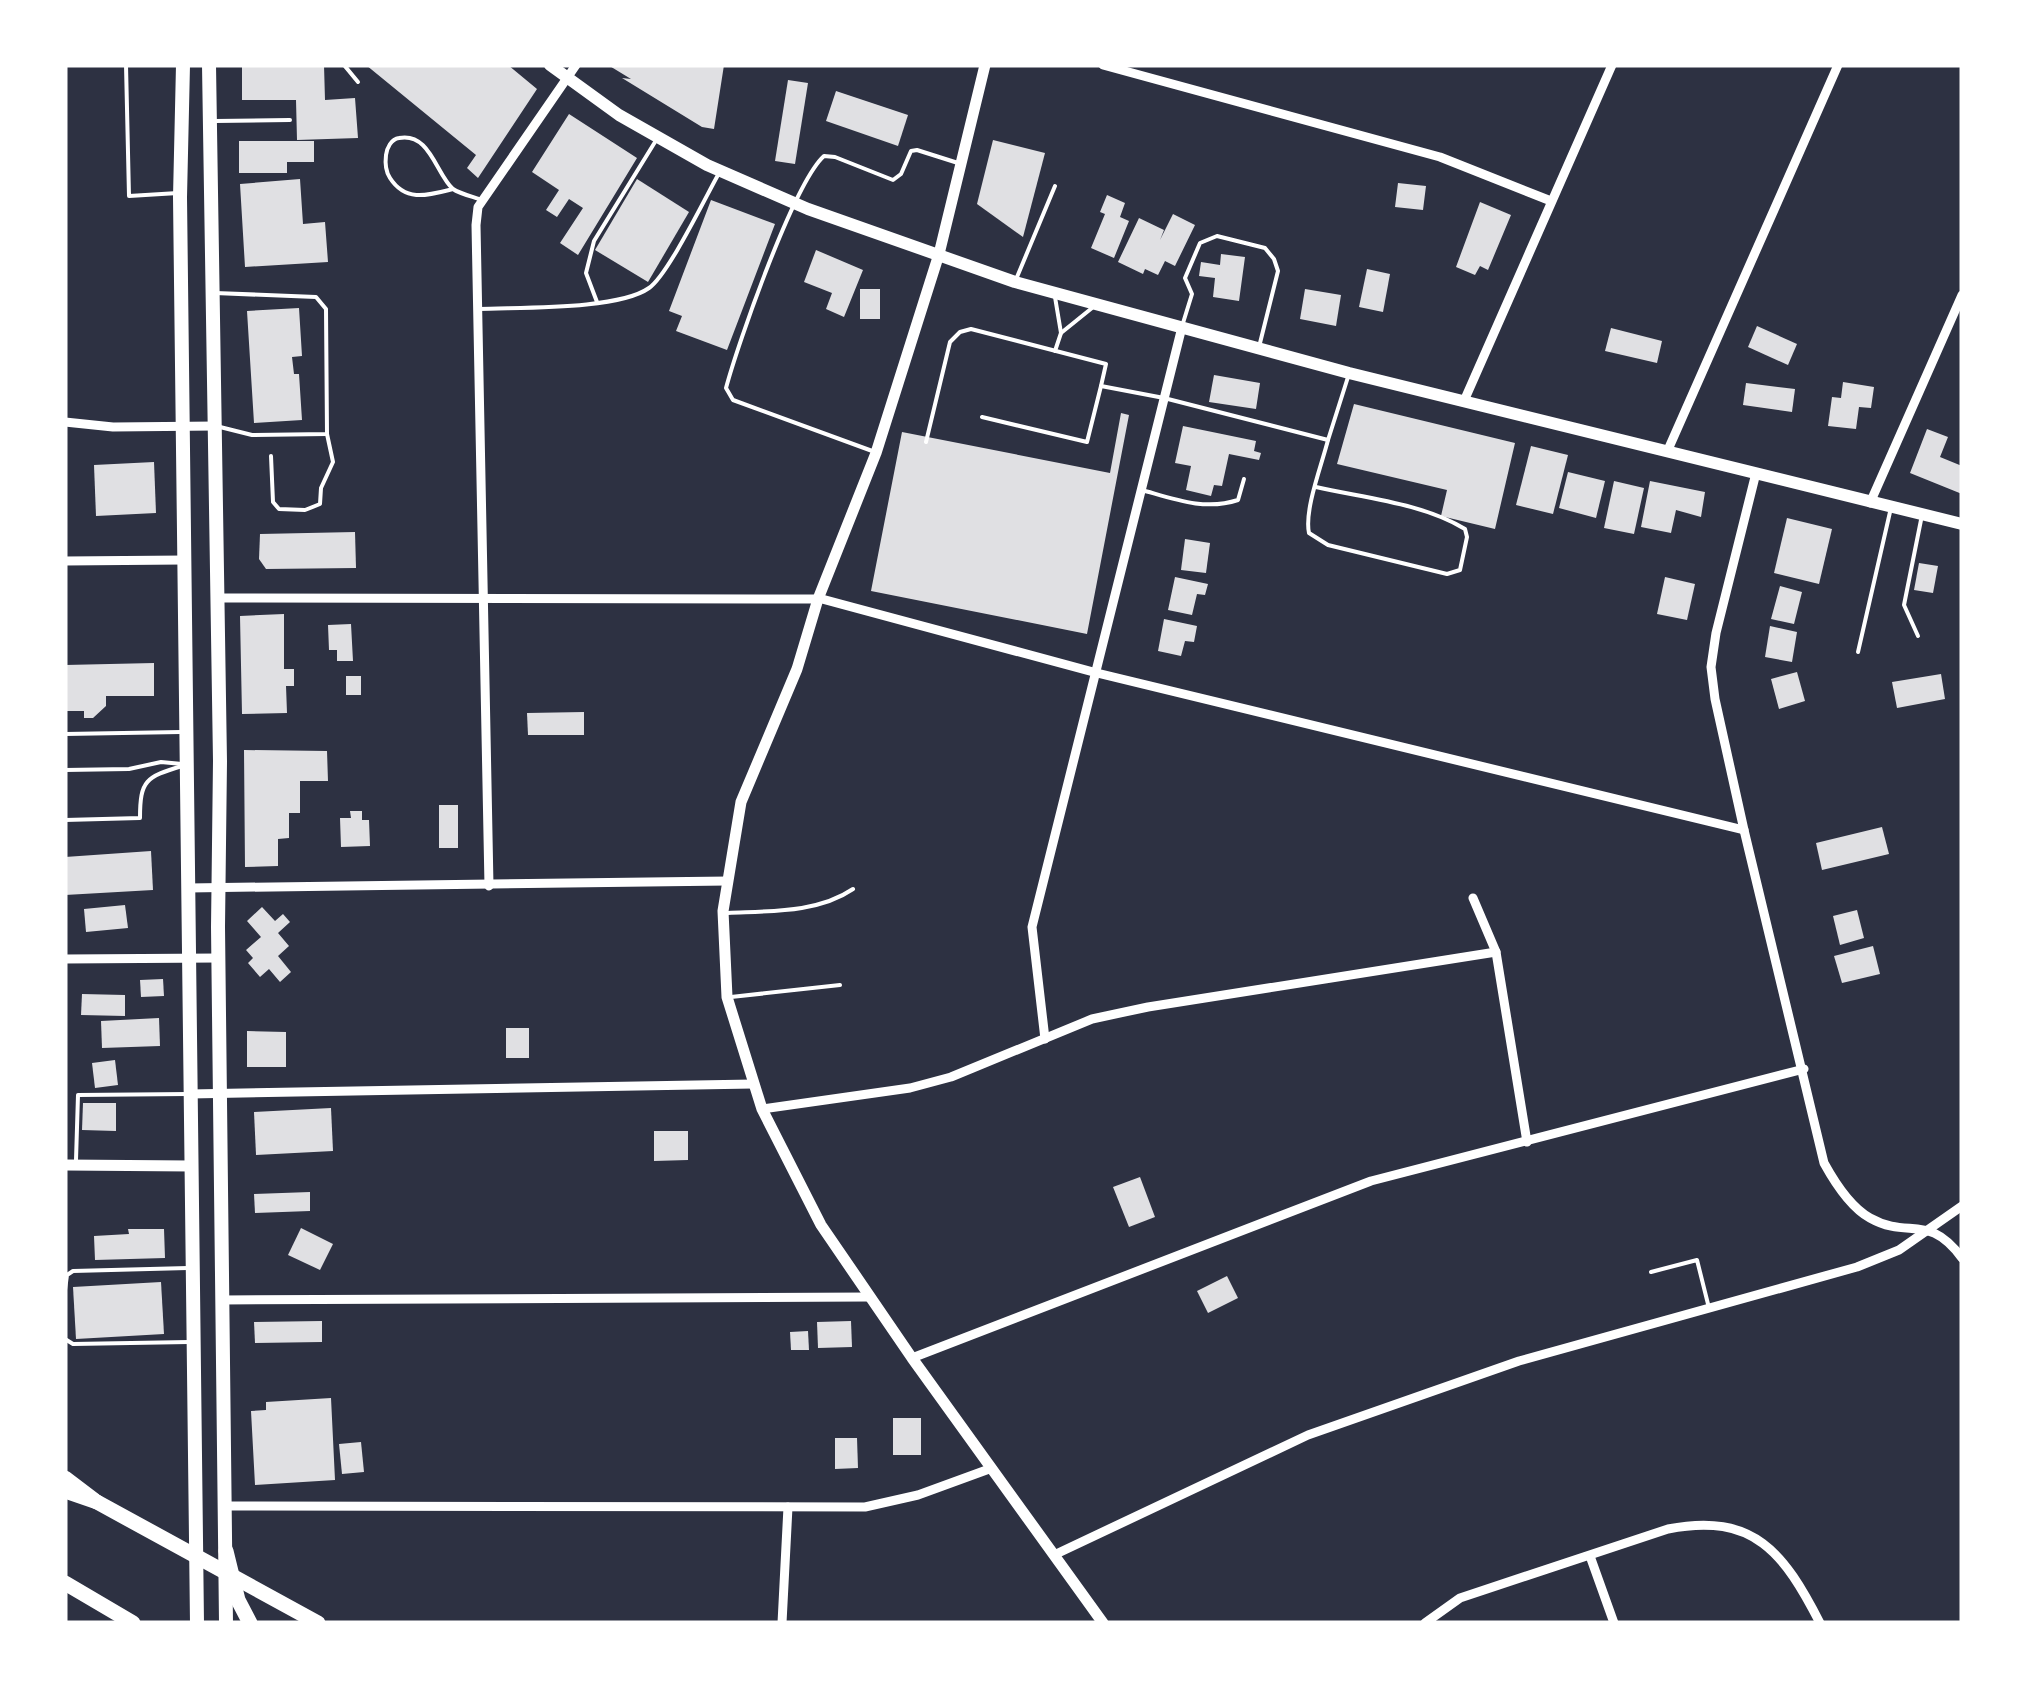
<svg xmlns="http://www.w3.org/2000/svg" width="2027" height="1688" font-family="Signika,sans-serif">
<style>
.building{fill:#e0e0e3}
.lines{fill:none;stroke-linecap:round;stroke-linejoin:round}
.service{stroke:#fff;stroke-width:4}
.minor{stroke:#fff;stroke-width:9}
.tertiary{stroke:#fff;stroke-width:11}
.secondary{stroke:#fff;stroke-width:12}
.primary{stroke:#fff;stroke-width:14}
.trunk{stroke:#fff;stroke-width:15}
.motorway{stroke:#fff;stroke-width:15}
</style>
<rect width="100%" height="100%" fill="#2d3142"/>
<g class="building">
<path d="M242 65H324L325 100 355 98 358 138 297 140 296 100H242Z"/>
<path d="M366 65H508L537 89 478 178 467 168 476 155Z"/>
<path d="M608 65H724L714 129 702 127 622 78 631 79Z"/>
<path d="M788 80 808 83 795 164 775 161Z"/>
<path d="M836 91 908 115 898 146 826 121Z"/>
<path d="M569 114 637 158 578 255 560 243 583 208 569 199 557 217 546 210 559 190 532 172Z"/>
<path d="M993 140 1045 153 1023 237 977 204Z"/>
<path d="M239 141H314V162H287V173H239Z"/>
<path d="M300 179 303 224 325 222 328 262 245 267 240 184Z"/>
<path d="M637 179 689 212 648 282 595 250Z"/>
<path d="M1398 183 1426 186 1423 210 1395 207Z"/>
<path d="M1107 195 1125 203 1120 217 1129 221 1114 258 1091 248 1105 214 1100 212Z"/>
<path d="M711 200 775 224 727 350 676 331 682 316 669 311Z"/>
<path d="M1480 202 1511 215 1488 270 1480 266 1475 275 1456 267Z"/>
<path d="M1173 214 1195 225 1175 266 1165 261 1158 275 1145 269 1143 274 1118 262 1139 218 1164 230 1160 240Z"/>
<path d="M816 250 863 270 844 317 826 309 832 293 804 282Z"/>
<path d="M1221 254 1245 257 1239 301 1213 297 1215 278 1199 276 1201 262 1220 265Z"/>
<path d="M1367 269 1390 274 1383 312 1359 307Z"/>
<rect x="860" y="289" width="20" height="30"/>
<path d="M1305 289 1341 295 1336 326 1300 319Z"/>
<path d="M299 308 302 356 292 357 294 374H299L302 420 254 423 247 311Z"/>
<path d="M1757 326 1797 344 1788 365 1748 347Z"/>
<path d="M1611 328 1662 341 1657 363 1605 351Z"/>
<path d="M1214 375 1260 383 1256 409 1209 402Z"/>
<path d="M1843 382 1874 387 1871 408 1859 407 1856 429 1828 426 1832 397 1841 398Z"/>
<path d="M1746 383 1795 389 1792 412 1743 405Z"/>
<path d="M1354 404 1515 443 1495 529 1441 516 1447 490 1337 464Z"/>
<path d="M1121 413 1129 415 1087 634 871 591 902 432 1110 473Z"/>
<path d="M1183 426 1256 441 1254 451 1261 453 1259 460 1229 454 1222 486 1214 485 1211 496 1186 490 1191 466 1175 463Z"/>
<path d="M1927 429 1948 437 1940 457 1962 466V494L1910 473Z"/>
<path d="M1531 446 1568 455 1553 514 1516 505Z"/>
<path d="M154 462 156 513 96 516 94 465Z"/>
<path d="M1568 472 1605 481 1596 518 1559 508Z"/>
<path d="M1614 481 1644 488 1634 534 1604 528Z"/>
<path d="M1650 481 1705 492 1701 517 1676 510 1671 533 1641 527Z"/>
<path d="M1787 518 1832 529 1819 584 1774 573Z"/>
<path d="M355 532 356 568 266 569 259 559 260 534Z"/>
<path d="M1185 539 1210 543 1206 573 1181 570Z"/>
<path d="M1919 563 1938 566 1933 593 1914 590Z"/>
<path d="M1175 577 1208 584 1205 595 1197 594 1192 615 1168 610Z"/>
<path d="M1665 577 1695 584 1687 620 1657 614Z"/>
<path d="M1780 586 1802 592 1794 624 1771 619Z"/>
<path d="M284 614V669H294V686H286L287 713 242 714 240 616Z"/>
<path d="M1164 619 1197 626 1194 642 1185 641 1181 656 1158 651Z"/>
<path d="M351 624 353 661H337V650H329L328 625Z"/>
<path d="M1770 626 1797 632 1792 662 1765 657Z"/>
<path d="M154 663V696H106V706L93 718H84V711H65V665Z"/>
<path d="M1797 672 1805 701 1779 709 1771 679Z"/>
<path d="M1941 674 1945 699 1897 708 1892 682Z"/>
<rect x="346" y="676" width="15" height="19"/>
<path d="M584 712V735H528L527 713Z"/>
<path d="M244 750 327 751 328 781H300V813H289V838L278 839V866L245 867Z"/>
<rect x="439" y="805" width="19" height="43"/>
<path d="M350 811H362V820H369L370 846 341 847 340 818H351Z"/>
<path d="M1882 827 1889 854 1822 870 1816 843Z"/>
<path d="M151 851 153 890 65 895V857Z"/>
<path d="M125 905 128 928 86 932 84 909Z"/>
<path d="M262 907 275 921 283 914 290 922 278 933 289 946 278 956 291 972 280 982 269 969 260 977 248 963 253 958 246 950 261 937 247 921Z"/>
<path d="M1857 910 1864 938 1840 945 1833 916Z"/>
<path d="M1873 946 1880 974 1842 983 1834 956Z"/>
<path d="M163 979 164 996 141 997 140 980Z"/>
<path d="M82 994 125 995V1016L81 1015Z"/>
<path d="M159 1018 160 1046 102 1048 101 1021Z"/>
<rect x="506" y="1028" width="23" height="30"/>
<path d="M247 1031 286 1032V1067H247Z"/>
<path d="M115 1060 118 1085 95 1088 92 1063Z"/>
<path d="M83 1103H116V1131L82 1130Z"/>
<path d="M331 1108 333 1151 256 1155 254 1112Z"/>
<path d="M654 1131H688V1160L654 1161Z"/>
<path d="M1140 1177 1155 1217 1129 1227 1113 1187Z"/>
<path d="M310 1192V1211L255 1213 254 1194Z"/>
<path d="M301 1228 333 1244 320 1270 288 1255Z"/>
<path d="M128 1229H164L165 1258 95 1260 94 1236 129 1234Z"/>
<path d="M1227 1276 1238 1298 1208 1313 1197 1291Z"/>
<path d="M161 1282 164 1334 76 1339 73 1287Z"/>
<path d="M322 1321V1342L255 1343 254 1322Z"/>
<path d="M851 1321 852 1347 818 1348 817 1322Z"/>
<path d="M808 1331 809 1350H791L790 1332Z"/>
<path d="M331 1398 335 1480 255 1485 251 1411 266 1410V1402Z"/>
<rect x="893" y="1418" width="28" height="37"/>
<path d="M835 1438H857L858 1468 835 1469Z"/>
<path d="M361 1442 364 1472 342 1474 339 1444Z"/>
</g>
<g class="lines">
<g class="service">
<path d="M126 65 129 196 178 193"/>
<path d="M344 65 358 82"/>
<path d="M215 121 290 120"/>
<path d="M453 189C429 195 406 203 390 178 386 172 385 163 386 155 387 148 391 139 399 138 430 132 436 174 453 189 460 194 474 197 482 200"/>
<path d="M1017 277 1055 186"/>
<path d="M215 293 316 297 326 309 327 434 252 435 220 427"/>
<path d="M597 302 586 273 594 241 655 142"/>
<path d="M479 309C520 307 618 310 649 288 668 275 705 198 718 175"/>
<path d="M1183 323 1192 294 1185 278 1200 243 1217 236 1265 248 1274 259 1278 271 1260 343"/>
<path d="M1061 333 1092 308"/>
<path d="M1055 351 1061 333 1055 297"/>
<path d="M982 417 1087 442 1101 386"/>
<path d="M926 442 950 342 960 332 971 329 1106 364 1101 386 1164 398 1328 440 1348 377"/>
<path d="M875 452 733 400 726 388C738 343 794 183 824 156L835 157 893 180 901 174 911 151 917 150 958 163"/>
<path d="M271 456 273 502 279 509 305 510 320 504 321 488 333 462 327 434"/>
<path d="M1316 487C1364 498 1422 503 1465 529L1467 537 1460 570 1447 574 1328 545 1309 533C1304 510 1322 464 1328 440"/>
<path d="M1142 490C1174 499 1205 511 1238 500L1244 479"/>
<path d="M1918 636 1904 605 1921 520"/>
<path d="M1858 652 1890 512"/>
<path d="M65 734 181 732"/>
<path d="M65 770 129 769 161 762 182 764"/>
<path d="M65 820 140 818C140 780 146 777 182 766"/>
<path d="M728 913C769 911 818 913 853 889"/>
<path d="M731 997 840 985"/>
<path d="M76 1160 78 1095 188 1094"/>
<path d="M1651 1272 1697 1260 1709 1308"/>
<path d="M65 1290 67 1275 73 1271 188 1268"/>
<path d="M65 1339 73 1344 189 1342"/>
</g>
<g class="minor">
<path d="M1103 65 1440 157 1551 201"/>
<path d="M1464 401 1612 65"/>
<path d="M65 422 113 427 216 426"/>
<path d="M1667 452 1838 65"/>
<path d="M1756 473 1716 633 1711 667 1715 699 1744 830 1824 1163C1835 1183 1850 1207 1870 1218 1909 1240 1928 1212 1962 1258"/>
<path d="M1870 503 1962 295"/>
<path d="M65 561 184 560"/>
<path d="M218 598 822 599 1097 673 1744 830"/>
<path d="M489 886 476 225 478 207 576 65"/>
<path d="M188 888 728 881"/>
<path d="M1473 898 1496 952 1527 1142"/>
<path d="M65 959 218 958"/>
<path d="M1045 1039 1032 927 1182 327"/>
<path d="M190 1094 753 1084"/>
<path d="M762 1109 910 1088 951 1077 1092 1019 1148 1007 1496 952"/>
<path d="M222 1300 870 1297"/>
<path d="M912 1358 1371 1181 1804 1069"/>
<path d="M225 1506 865 1507 918 1495 992 1468"/>
<path d="M1054 1555 1308 1435 1519 1361 1857 1267 1899 1250 1962 1206"/>
<path d="M1590 1556 1614 1623"/>
<path d="M782 1623 788 1507"/>
<path d="M1425 1623 1460 1598 1668 1529C1754 1512 1784 1553 1820 1623"/>
</g>
<g class="tertiary">
<path d="M985 65 939 254 876 453 818 599 797 669 741 802 723 911 727 997 762 1109 821 1225 912 1358 1103 1623"/>
<path d="M65 1165 191 1166"/>
</g>
<path class="secondary" d="M550 65 619 115 707 165 808 209 1015 282 1349 373 1962 524"/>
<g class="primary">
<path d="M183 65 180 197 197 1623"/>
<path d="M209 65 220 761 218 927 226 1623"/>
</g>
<g class="trunk">
<path d="M65 1478 94 1500"/>
<path d="M86 1496 318 1623"/>
</g>
<g class="motorway">
<path d="M65 1491 97 1502"/>
<path d="M226 1551 238 1600 250 1623"/>
<path d="M65 1583 133 1623"/>
</g>
</g>
<rect width="2027" height="1688" fill="none" stroke="#ffffff" stroke-width="135"/>
</svg>
